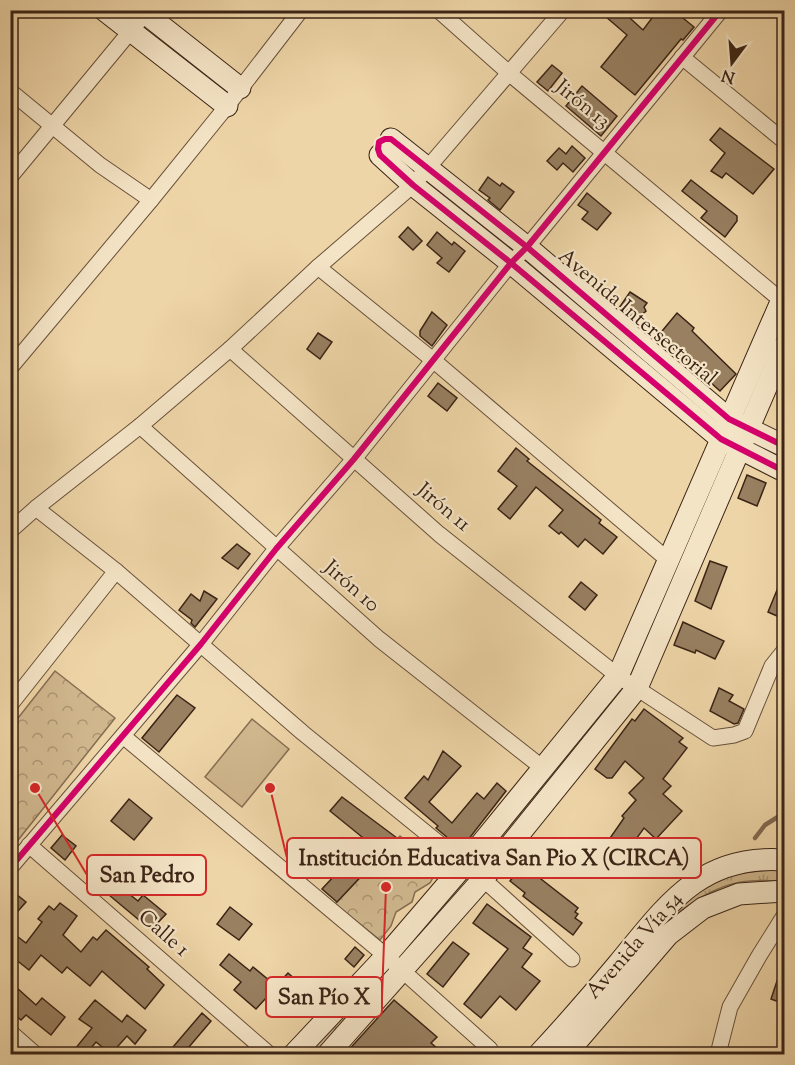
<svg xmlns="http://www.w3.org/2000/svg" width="795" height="1065" font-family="'Sorts Mill Goudy',serif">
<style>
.grass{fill:url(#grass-tufts);stroke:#866e52;stroke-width:1.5}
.park{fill:url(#park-crowns);stroke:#866e52;stroke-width:1.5}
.garden{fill:#d0b78e;stroke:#866e52;stroke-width:1.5}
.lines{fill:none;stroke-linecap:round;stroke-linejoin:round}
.stream{stroke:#826a50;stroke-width:4.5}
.building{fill:#988061;stroke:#3b2416;stroke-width:1.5}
.street-casing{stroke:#68503a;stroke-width:17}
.secondary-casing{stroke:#3b2416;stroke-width:23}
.street{stroke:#f4e4c6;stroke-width:15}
.secondary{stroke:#f4e4c6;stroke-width:21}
.cycleway-casing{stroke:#f4e4c6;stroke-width:10}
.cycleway{stroke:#d6006c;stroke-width:6}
.labels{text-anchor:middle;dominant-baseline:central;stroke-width:4.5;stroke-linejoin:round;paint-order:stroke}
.street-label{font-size:21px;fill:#3b2416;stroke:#f4e4c6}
.leader{fill:none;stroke:#d62828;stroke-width:2}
.callout-dot{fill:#d62828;stroke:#f4e4c6;stroke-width:2}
.callout{fill:#f4e4c6;stroke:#d62828;stroke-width:2}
.callout-label{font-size:22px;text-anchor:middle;font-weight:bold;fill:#3b2416}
</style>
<defs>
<pattern id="grass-tufts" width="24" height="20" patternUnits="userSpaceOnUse" patternTransform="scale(1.5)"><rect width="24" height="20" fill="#d0b78e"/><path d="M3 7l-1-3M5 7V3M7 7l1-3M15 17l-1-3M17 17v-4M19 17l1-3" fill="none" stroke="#aa9573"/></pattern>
<pattern id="park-crowns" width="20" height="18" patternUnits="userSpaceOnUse" patternTransform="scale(1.5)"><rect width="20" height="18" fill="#d0b78e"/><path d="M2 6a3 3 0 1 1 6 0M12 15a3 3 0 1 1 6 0" fill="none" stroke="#aa9573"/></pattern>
</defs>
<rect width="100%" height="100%" fill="#eed5a7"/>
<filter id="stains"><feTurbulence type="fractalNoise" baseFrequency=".00333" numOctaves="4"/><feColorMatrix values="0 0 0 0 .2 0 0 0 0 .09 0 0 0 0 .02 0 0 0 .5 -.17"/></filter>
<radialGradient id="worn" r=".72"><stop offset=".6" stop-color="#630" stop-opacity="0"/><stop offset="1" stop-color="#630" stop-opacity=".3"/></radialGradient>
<g class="grass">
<path d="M435 186 509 244 508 248 433 190Z"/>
<path d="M535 792 541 797 493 856 487 850Z"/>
<path d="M784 868V881C770 881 755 879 741 882 713 887 688 904 667 922L556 1054H553L638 952 686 900 719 880 735 874Z"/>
<path d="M377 978 382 983 319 1054H305Z"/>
</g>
<g class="park">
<path d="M55 671 115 718 11 849V727Z"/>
<path d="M400 836 439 867 430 883 415 892 412 902 396 912 391 926 380 940 335 904Z"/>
</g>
<path class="garden" d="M252 719 289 749 242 807 205 777Z"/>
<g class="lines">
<path class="stream" d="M755 838 765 825 784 813"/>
</g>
<g class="building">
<path d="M598 10H621L643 30 658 10H673L694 27 683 40 681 39 635 95 601 67 627 35Z"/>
<path d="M552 65 562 73 548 91 537 82Z"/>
<path d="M582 86 617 116 601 136 566 106Z"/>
<path d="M720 128 774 169 753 194 726 173 722 178 711 171 725 153 710 140Z"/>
<path d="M572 146 585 158 573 172 563 163 557 170 547 161 559 148 566 154Z"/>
<path d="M488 177 500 186 502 183 514 192 500 210 488 200 490 198 479 190Z"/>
<path d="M691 180 737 216V221L725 237 701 218 707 211 682 191Z"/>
<path d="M587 193 611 213 597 230 582 219 588 212 578 205Z"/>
<path d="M408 227 422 241 413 250 399 237Z"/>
<path d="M437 232 452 245 454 242 465 251 449 272 437 263 442 258 427 245Z"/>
<path d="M630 292 647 303 644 307 646 311 636 320 619 308Z"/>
<path d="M432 312 447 325 432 346 420 336V331Z"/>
<path d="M677 313 694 328 692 331 736 374 720 391 699 372V370L658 336Z"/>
<path d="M318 333 332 342 320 359 307 349Z"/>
<path d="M438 383 457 398 447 411 428 396Z"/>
<path d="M516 448 529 459 527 461 601 520 599 523 617 537 603 554 585 539 578 547 561 532 559 534 549 526 563 510 536 487 510 519 498 509 517 486 498 471Z"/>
<path d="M747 475 766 483 757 506 738 498Z"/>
<path d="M237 544 250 554 238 569 222 558Z"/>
<path d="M710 561 727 567 711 609 695 601Z"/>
<path d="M784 573V619L768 612Z"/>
<path d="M581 582 597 595 585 610 569 597Z"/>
<path d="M204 591 217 599 195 627 191 623 192 620 179 610 191 594 200 601Z"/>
<path d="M683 622 724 641 715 659 696 650 695 653 674 645Z"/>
<path d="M719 688 733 695 729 701 744 709 738 723 734 724 710 711Z"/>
<path d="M177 695 195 708 159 752 142 738Z"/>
<path d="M644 709 683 738 679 742 687 748 663 779 671 786 663 794 682 811 656 839 644 828 626 853 608 841 624 818 622 816 636 800 629 793 644 778 625 761 612 778H607L595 769 632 719 635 721Z"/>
<path d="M443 751 461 766 429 802 452 823 477 793 484 799 497 783 506 791 461 849 436 828 438 826 405 798 424 776 428 780Z"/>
<path d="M342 797 397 838 337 902 322 889 367 841 330 811Z"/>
<path d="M129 799 152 818 134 840 111 821Z"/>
<path d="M62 835 76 846 65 860 51 848Z"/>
<path d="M523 865 578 908 575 912 578 914 575 918 582 923 573 935 523 896 525 893 510 881Z"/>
<path d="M99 870 138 901 143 895 166 914 151 930 91 880Z"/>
<path d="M16 894 26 902 10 920V901Z"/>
<path d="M60 903 77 916 63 935 81 952 93 937 97 940 106 930 149 967 147 969 164 985 145 1009 102 971 90 986 67 967 62 973 41 955 29 970 10 955V931L26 943 42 922 38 919 49 906 54 910Z"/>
<path d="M487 904 531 937 523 948 532 954 522 967 540 981 516 1010 500 996 481 1018 464 1004 508 949 473 923Z"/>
<path d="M230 907 252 924 239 940 217 924Z"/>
<path d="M453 942 469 954 443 987 427 974Z"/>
<path d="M355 947 364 955 354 967 345 959Z"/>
<path d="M229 954 250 971 253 967 276 986 288 973 305 988 308 985 318 993 303 1010 276 987 256 1009 234 990 241 982 220 965Z"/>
<path d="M782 966H784V1004L771 999Z"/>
<path d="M17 988 36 1005 42 998 65 1017 51 1035 26 1015 21 1020 10 1011V995Z"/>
<path d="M95 1000 122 1022 127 1015 146 1030 135 1044 127 1036 111 1054 96 1042 86 1054H71L92 1028 79 1019Z"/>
<path d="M394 1000 437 1037 431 1043 444 1054H345Z"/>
<path d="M202 1013 211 1021 183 1054H167Z"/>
</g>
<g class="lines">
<defs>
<g id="street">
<path d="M438 10 510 74 782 301"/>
<path d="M682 57 784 141"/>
<path d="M10 91 100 165 151 200"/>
<path d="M10 177 148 10"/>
<path d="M318 267 433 360 668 560"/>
<path d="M230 349 439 534 618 676 713 738 734 735 745 731 772 666 784 651"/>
<path d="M10 368 151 200 227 106 301 10"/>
<path d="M140 426 379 639 544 769"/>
<path d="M36 508 116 571 303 733 483 879 572 959"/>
<path d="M10 531 36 508 140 426 230 349 318 267 413 185 563 10"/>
<path d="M10 705 116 571"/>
<path d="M123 736 386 956 490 1049"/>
<path d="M29 845 269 1054"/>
<path d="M10 868 201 644 276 549 354 459 511 263 527 247 721 10"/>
<path d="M10 1032 35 1054"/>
<path d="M718 1054 730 1007 759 956 784 916"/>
</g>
<g id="secondary">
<path d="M104 10 227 106"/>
<path d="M141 10 240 88"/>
<path d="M391 139 527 247 729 419 784 446"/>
<path d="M380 155 413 185 511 263 721 439 784 471"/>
<path d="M294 1054 386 956 464 865 618 676 784 295"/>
<path d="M328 1054 483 879 637 688 784 346"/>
<path d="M539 1054C566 1025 592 995 618 964 666 906 700 854 784 860"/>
<path d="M566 1054 668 935 703 908 739 894 784 891"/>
</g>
</defs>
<use href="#street" class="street-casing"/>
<use href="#secondary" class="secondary-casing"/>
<use href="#street" class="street"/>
<use href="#secondary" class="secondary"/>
<defs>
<g id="cycleway">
<path d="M784 446 729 419 527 247 391 139H385L379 142 378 149 380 155 413 185 511 263 721 439 784 471"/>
<path d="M10 868 201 644 276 549 354 459 511 263 527 247 721 10"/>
</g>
</defs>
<use href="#cycleway" class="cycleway-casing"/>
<use href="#cycleway" class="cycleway"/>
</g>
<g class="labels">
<g class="street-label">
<text transform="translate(582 105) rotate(39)">Jirón 13</text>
<text transform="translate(637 318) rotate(40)">Avenida Intersectorial</text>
<text transform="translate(443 508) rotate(40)">Jirón 11</text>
<text transform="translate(351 587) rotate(41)">Jirón 10</text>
<text transform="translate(163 934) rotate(41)">Calle 1</text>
<text transform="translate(635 946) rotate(-49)">Avenida Vía 54</text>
</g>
</g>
<path class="leader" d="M270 788L287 858M35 788L87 875M386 887L382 997"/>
<g class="callout-dot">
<circle cx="270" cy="788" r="6"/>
<circle cx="35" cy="788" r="6"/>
<circle cx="386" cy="887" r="6"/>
</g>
<g class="callout">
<rect x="287" y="838" width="414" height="40" rx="6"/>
<rect x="87" y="855" width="119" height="40" rx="6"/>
<rect x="266" y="977" width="116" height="40" rx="6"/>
</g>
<g class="callout-label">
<text x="494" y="865">Institución Educativa San Pio X (CIRCA)</text>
<text x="147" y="882">San Pedro</text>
<text x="324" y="1004">San Pío X</text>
</g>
<rect width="795" height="1065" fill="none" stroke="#eed5a7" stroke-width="36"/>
<rect x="12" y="12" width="771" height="1041" fill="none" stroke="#3b2416" stroke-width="3"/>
<rect x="18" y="18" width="759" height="1029" fill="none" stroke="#3b2416" stroke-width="1.5"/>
<g transform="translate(732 63) rotate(196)" stroke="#f4e4c6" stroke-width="4.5" paint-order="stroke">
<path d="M0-4.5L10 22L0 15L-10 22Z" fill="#3b2416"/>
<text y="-9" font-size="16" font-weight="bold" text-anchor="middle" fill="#3b2416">N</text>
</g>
<rect width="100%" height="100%" filter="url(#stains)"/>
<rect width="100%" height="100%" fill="url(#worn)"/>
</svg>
